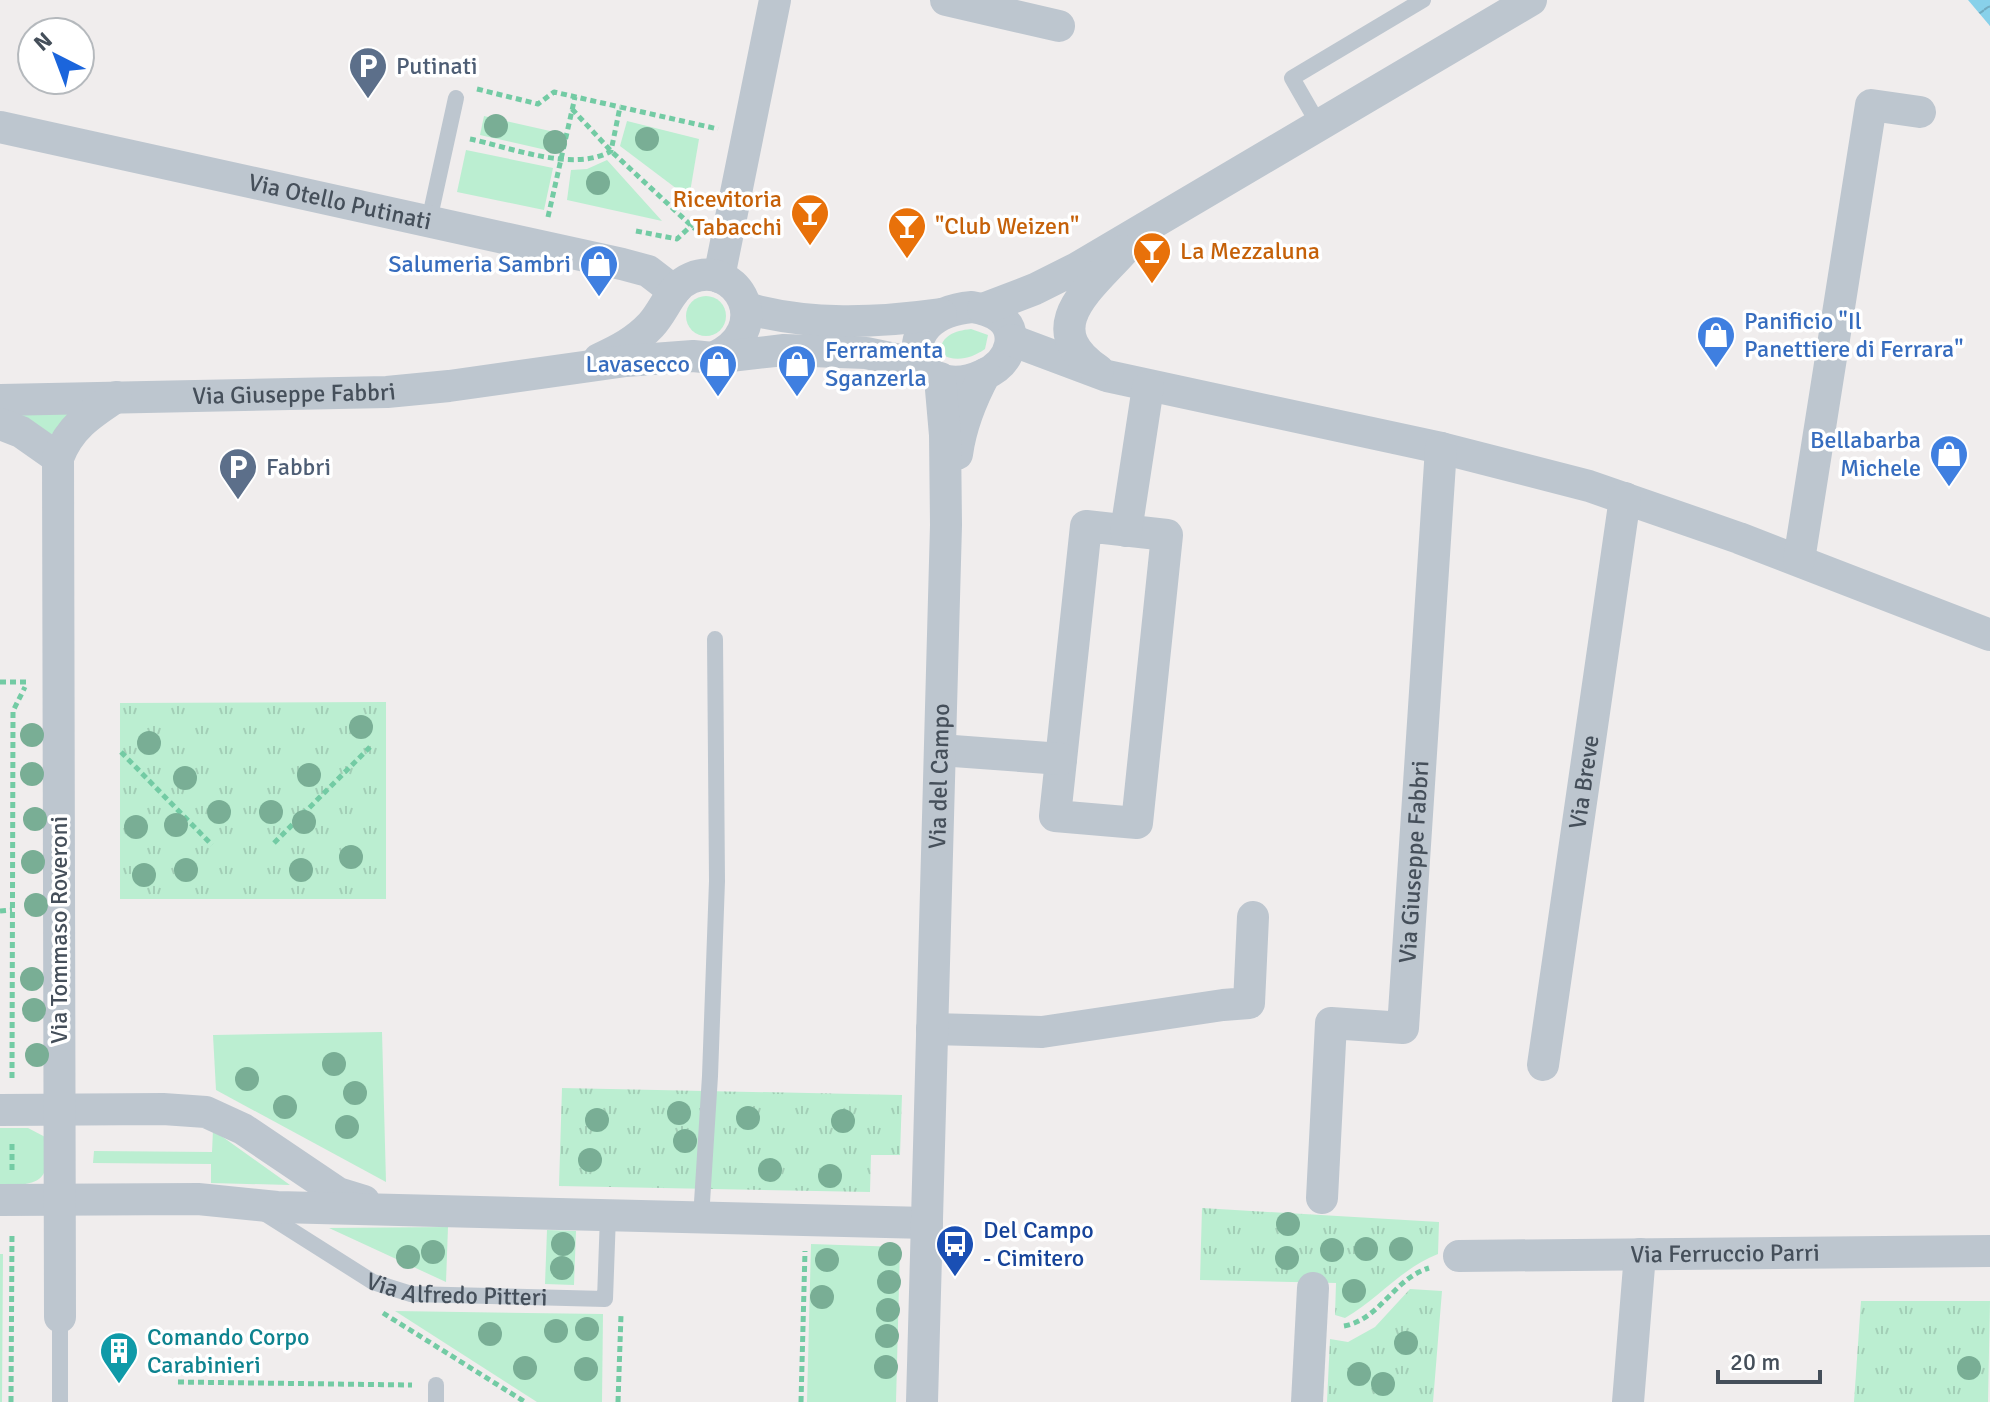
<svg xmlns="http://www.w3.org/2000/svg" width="1990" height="1402" font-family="Signika,sans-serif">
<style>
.grass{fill:#bbeed1}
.park{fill:url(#park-tufts)}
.water{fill:url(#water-waves)}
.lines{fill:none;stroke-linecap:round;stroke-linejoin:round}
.path{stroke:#73cba4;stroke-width:5;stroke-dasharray:6 4;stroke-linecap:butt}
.lane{stroke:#bdc6cf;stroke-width:16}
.street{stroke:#bdc6cf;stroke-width:32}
.tree{fill:#79ae95}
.labels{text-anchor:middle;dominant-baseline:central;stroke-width:7;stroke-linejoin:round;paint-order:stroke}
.service-label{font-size:24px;fill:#4e5e75;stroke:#fff;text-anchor:start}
.food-label{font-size:24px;fill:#c56008;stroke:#fff;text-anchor:start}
.street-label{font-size:24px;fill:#454f5a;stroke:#fff}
.shop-label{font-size:24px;fill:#366cbe;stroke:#fff;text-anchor:end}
.transit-label{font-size:24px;fill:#164399;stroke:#fff;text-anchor:start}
.culture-label{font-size:24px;fill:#0d838f;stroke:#fff;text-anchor:start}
</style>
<defs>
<pattern id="park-tufts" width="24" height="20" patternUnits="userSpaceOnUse" patternTransform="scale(2)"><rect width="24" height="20" fill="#bbeed1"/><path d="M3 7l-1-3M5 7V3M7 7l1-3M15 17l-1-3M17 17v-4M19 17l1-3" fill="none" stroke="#a2ceb6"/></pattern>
<pattern id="water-waves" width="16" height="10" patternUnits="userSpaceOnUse" patternTransform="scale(2)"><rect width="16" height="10" fill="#88d1ea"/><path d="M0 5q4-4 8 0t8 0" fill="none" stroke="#71acc1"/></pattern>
</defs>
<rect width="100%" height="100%" fill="#f0eded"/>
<g class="grass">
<path d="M484 116 559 133 555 152 480 135Z"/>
<path d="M627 121 699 139 689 198 620 146Z"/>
<path d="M466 150 553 168 544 210 457 192Z"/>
<path d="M607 160 662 221 567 200 571 170 587 169Z"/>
<circle cx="706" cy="316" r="20"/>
<path d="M971 329 988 335 985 349C970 359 955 363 939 353 942 335 954 331 971 329Z"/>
<path d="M10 412H75L48 438Z"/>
<path d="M382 1032 386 1182 216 1090 213 1035Z"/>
<path d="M0 1128H28L49 1139C48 1183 42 1184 0 1186Z"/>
<path d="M213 1130 290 1185 211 1183V1164L93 1163 94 1151 212 1152Z"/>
<path d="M448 1227 446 1282 329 1228Z"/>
<path d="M547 1230 576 1231 574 1285 545 1284Z"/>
<path d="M811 1244 900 1247 896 1402H807Z"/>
<path d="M395 1311 603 1314 602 1402H537Z"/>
</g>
<g class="park">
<path d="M386 702V899H120V703Z"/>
<path d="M562 1088 902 1095 900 1155H871L870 1192 559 1186Z"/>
<path d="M1202 1208 1439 1222 1438 1254C1402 1268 1378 1299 1345 1318L1335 1315 1336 1283 1200 1280Z"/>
<path d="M0 1254H3L2 1402H0Z"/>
<path d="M1410 1289 1442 1291 1433 1402H1327L1330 1339 1348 1342 1375 1327Z"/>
<path d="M1861 1301H1990L1988 1402H1854Z"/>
</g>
<path class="water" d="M1968 0H1990V26Z"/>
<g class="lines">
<g class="path">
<path d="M477 89 538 104 554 92 620 107"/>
<path d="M572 109 611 151 695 229"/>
<path d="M470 139C509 147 574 173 611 151L620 107 718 129"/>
<path d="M548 217 575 97"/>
<path d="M636 231 677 239 692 225"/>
<path d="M0 682H27"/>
<path d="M121 752 212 845"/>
<path d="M274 843 370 747"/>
<path d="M0 911 12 910"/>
<path d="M12 1078 13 711 25 687"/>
<path d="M12 1170V1140"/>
<path d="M383 1313 525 1402"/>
<path d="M1344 1326C1381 1319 1393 1279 1429 1268"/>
<path d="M178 1382 412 1385"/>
<path d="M11 1402 12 1232"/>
<path d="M618 1402 621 1315"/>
<path d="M801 1402 805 1251"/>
</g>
<g class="lane">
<path d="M1319 125 1292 78 1423 0"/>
<path d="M429 221 456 98"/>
<path id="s1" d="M264 1213 373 1282 411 1294 605 1299 608 1215"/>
<path d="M701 1218 710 1076 717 881 715 639"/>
<path d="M60 1402V1317"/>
<path d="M436 1402V1385"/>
</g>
<g class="street">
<path d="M946 0 1059 26"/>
<path id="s2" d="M0 127 622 264 648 271 674 291"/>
<path d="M719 277 775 0"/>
<path d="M972 307C992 310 1015 320 1010 345 1007 360 997 369 983 375 914 407 884 315 972 307Z"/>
<path d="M746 308C809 326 876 323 941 314"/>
<path d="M983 309 1035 289 1077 268 1531 0"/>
<path d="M1011 340 1107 376 1441 448 1589 486 1739 538 1990 635"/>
<path d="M599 359C619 350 636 341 651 325 665 310 671 286 691 278 737 259 777 329 713 358"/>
<path d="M1098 370C1036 328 1089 289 1123 251"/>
<path id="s3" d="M0 400 387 392 449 386 626 361 693 356 713 358 784 350 866 353 919 364"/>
<path d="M0 424 21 432 58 458"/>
<path d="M957 454C961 425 971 400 985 374"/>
<path d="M1086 526 1167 535 1137 823 1055 816Z"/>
<path d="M1126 531 1148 387"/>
<path d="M1799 560 1871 105 1920 112"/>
<path d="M940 750 1061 759"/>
<path d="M932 1029 1042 1032 1223 1005 1249 1003 1253 917"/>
<path id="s4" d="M1543 1065 1625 498"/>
<path d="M0 1110 163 1109 206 1112 243 1129 338 1193 364 1201"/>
<path id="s5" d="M1322 1198 1331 1023 1403 1028 1441 448"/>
<path d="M0 1200 198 1199 277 1207 927 1223"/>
<path id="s6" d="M1459 1256 1990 1251"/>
<path d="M60 1317 58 458C69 428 90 414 116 397"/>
<path id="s7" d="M922 1402 946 525 945 435 940 378"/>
<path d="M1307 1402 1313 1288"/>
<path d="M1628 1402 1640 1254"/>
</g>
</g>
<g class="tree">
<circle cx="496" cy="126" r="12"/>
<circle cx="647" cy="139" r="12"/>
<circle cx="555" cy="142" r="12"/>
<circle cx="598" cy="183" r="12"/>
<circle cx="361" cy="727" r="12"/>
<circle cx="32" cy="735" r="12"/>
<circle cx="149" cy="743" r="12"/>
<circle cx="32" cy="774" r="12"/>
<circle cx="309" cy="775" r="12"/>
<circle cx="185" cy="778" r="12"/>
<circle cx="219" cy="812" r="12"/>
<circle cx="271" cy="812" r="12"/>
<circle cx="35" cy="819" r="12"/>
<circle cx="304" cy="822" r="12"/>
<circle cx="176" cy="825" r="12"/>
<circle cx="136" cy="827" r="12"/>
<circle cx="351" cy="857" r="12"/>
<circle cx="33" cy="862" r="12"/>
<circle cx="186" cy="870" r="12"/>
<circle cx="301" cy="870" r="12"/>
<circle cx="144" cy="875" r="12"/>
<circle cx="36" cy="905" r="12"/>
<circle cx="32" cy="979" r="12"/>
<circle cx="34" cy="1010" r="12"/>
<circle cx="37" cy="1055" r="12"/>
<circle cx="334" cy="1064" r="12"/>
<circle cx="247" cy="1079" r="12"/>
<circle cx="355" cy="1093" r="12"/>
<circle cx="285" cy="1107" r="12"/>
<circle cx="679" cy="1113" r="12"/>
<circle cx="748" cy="1118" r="12"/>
<circle cx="597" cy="1120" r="12"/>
<circle cx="843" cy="1121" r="12"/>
<circle cx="347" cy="1127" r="12"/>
<circle cx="685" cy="1141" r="12"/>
<circle cx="590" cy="1160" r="12"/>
<circle cx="770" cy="1170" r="12"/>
<circle cx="830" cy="1176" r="12"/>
<circle cx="1288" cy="1224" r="12"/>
<circle cx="563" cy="1244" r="12"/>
<circle cx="1366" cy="1249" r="12"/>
<circle cx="1401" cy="1249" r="12"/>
<circle cx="1332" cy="1250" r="12"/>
<circle cx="433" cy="1252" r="12"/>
<circle cx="890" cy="1254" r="12"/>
<circle cx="408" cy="1257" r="12"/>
<circle cx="1287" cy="1258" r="12"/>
<circle cx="827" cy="1260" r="12"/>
<circle cx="562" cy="1268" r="12"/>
<circle cx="889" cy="1282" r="12"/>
<circle cx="1354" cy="1291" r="12"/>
<circle cx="822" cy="1297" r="12"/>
<circle cx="888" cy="1310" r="12"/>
<circle cx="587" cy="1329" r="12"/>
<circle cx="556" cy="1331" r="12"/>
<circle cx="490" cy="1334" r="12"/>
<circle cx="887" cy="1336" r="12"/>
<circle cx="1406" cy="1343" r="12"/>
<circle cx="886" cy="1367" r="12"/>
<circle cx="525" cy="1368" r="12"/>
<circle cx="1969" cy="1368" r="12"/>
<circle cx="586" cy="1369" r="12"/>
<circle cx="1359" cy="1374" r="12"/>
<circle cx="1383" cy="1384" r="12"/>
</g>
<defs>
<symbol id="parking-pin" viewBox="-11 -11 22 30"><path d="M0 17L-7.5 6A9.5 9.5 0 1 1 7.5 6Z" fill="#5c6f8a" stroke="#fff"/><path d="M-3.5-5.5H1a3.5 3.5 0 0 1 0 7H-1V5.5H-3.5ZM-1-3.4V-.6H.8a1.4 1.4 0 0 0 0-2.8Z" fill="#fff"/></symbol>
<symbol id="bar-pin" viewBox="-11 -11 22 30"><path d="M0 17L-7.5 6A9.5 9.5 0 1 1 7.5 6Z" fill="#e8710a" stroke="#fff"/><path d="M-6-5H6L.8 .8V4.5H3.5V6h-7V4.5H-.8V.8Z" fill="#fff"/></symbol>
<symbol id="shop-pin" viewBox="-11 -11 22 30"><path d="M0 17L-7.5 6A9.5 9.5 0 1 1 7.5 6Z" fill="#3f7fe0" stroke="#fff"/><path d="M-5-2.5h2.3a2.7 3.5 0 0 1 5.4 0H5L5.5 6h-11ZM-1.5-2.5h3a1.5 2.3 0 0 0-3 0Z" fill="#fff"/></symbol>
<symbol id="bus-pin" viewBox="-11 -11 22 30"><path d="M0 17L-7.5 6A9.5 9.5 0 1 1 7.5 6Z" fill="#1a4fb4" stroke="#fff"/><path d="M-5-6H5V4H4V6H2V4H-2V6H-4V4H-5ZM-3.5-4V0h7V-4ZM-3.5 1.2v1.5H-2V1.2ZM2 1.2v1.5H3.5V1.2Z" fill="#fff"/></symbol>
<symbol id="building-pin" viewBox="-11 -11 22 30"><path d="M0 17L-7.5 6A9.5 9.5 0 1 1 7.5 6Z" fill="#0f9aa8" stroke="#fff"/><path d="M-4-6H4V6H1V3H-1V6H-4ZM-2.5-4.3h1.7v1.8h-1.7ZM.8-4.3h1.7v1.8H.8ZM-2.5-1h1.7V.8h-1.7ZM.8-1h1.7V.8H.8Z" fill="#fff"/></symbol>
</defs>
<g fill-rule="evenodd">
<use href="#parking-pin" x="346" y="44" width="44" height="60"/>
<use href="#bar-pin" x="788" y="191" width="44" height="60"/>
<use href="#bar-pin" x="885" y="204" width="44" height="60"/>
<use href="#bar-pin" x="1130" y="229" width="44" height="60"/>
<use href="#shop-pin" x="577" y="242" width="44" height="60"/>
<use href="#shop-pin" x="1694" y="313" width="44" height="60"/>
<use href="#shop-pin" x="696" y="342" width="44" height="60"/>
<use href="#shop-pin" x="775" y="342" width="44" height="60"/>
<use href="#shop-pin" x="1927" y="432" width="44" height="60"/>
<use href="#parking-pin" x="216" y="445" width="44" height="60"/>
<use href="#bus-pin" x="933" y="1222" width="44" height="60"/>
<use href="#building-pin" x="97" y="1329" width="44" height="60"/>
</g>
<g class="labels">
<g class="service-label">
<text x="396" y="66">Putinati</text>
<text x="266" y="467">Fabbri</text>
</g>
<g class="food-label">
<text x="782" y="199" text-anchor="end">Ricevitoria<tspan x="782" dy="28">Tabacchi</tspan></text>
<text x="935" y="226">"Club Weizen"</text>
<text x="1180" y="251">La Mezzaluna</text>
</g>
<g class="street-label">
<text stroke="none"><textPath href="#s2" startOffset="348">Via Otello Putinati</textPath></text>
<text stroke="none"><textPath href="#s3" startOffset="294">Via Giuseppe Fabbri</textPath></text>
<text stroke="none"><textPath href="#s7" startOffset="626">Via del Campo</textPath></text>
<text stroke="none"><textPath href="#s4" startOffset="286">Via Breve</textPath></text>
<text stroke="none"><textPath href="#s5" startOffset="414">Via Giuseppe Fabbri</textPath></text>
<text transform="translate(59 930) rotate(-90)">Via Tommaso Roveroni</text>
<text stroke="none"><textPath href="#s6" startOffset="266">Via Ferruccio Parri</textPath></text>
<text stroke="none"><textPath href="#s1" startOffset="214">Via Alfredo Pitteri</textPath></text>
</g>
<g class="shop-label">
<text x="571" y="264">Salumeria Sambri</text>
<text x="1744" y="321" text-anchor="start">Panificio "Il<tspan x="1744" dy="28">Panettiere di Ferrara"</tspan></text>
<text x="825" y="350" text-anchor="start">Ferramenta<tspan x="825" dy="28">Sganzerla</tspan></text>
<text x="690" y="364">Lavasecco</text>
<text x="1921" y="440">Bellabarba<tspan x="1921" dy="28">Michele</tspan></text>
</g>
<g class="transit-label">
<text x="983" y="1230">Del Campo<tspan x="983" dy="28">- Cimitero</tspan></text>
</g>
<g class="culture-label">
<text x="147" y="1337">Comando Corpo<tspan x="147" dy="28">Carabinieri</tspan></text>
</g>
</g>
<g transform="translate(56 56) rotate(318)"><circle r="38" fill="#ffffff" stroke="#b5b9bd" stroke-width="2"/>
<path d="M0-6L14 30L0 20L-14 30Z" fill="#1b65dc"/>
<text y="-12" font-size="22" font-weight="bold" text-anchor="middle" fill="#454f5a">N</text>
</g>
<path d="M1718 1370v12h102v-12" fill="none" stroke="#454f5a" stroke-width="4"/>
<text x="1730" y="1370" font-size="24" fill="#454f5a" stroke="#ffffff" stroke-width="6" paint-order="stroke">20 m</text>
</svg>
